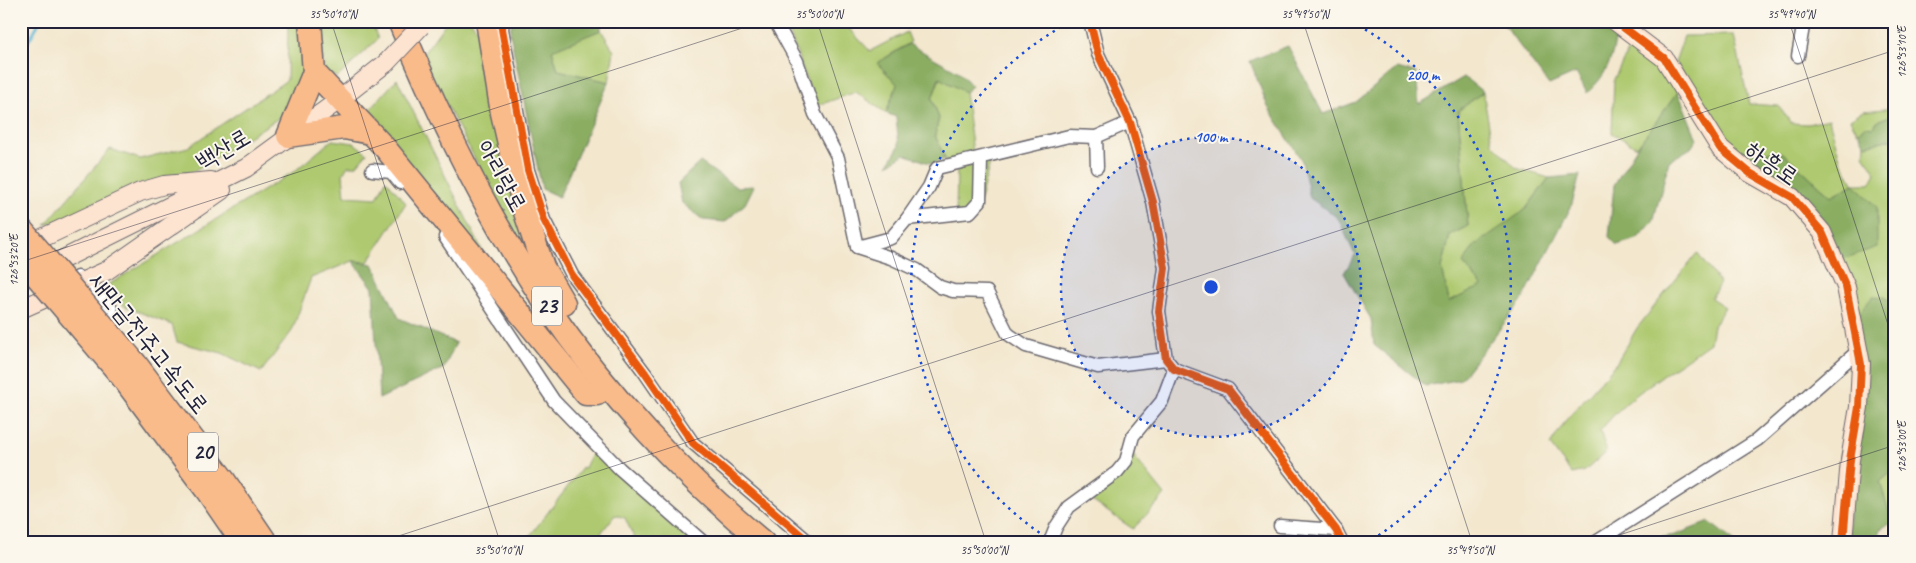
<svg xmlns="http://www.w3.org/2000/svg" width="1916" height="563" font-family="Caveat,'Poor Story',sans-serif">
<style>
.green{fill:#aec96f;stroke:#687655}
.forest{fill:#8aad62;stroke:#56684e}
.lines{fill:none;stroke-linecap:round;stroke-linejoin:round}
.stream{stroke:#57b5d6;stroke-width:3}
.street-casing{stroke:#6b676e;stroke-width:15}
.secondary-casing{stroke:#6b676e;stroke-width:20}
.highway-casing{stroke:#6b676e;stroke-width:25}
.street{stroke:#fff;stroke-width:12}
.secondary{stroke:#fde4d1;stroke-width:18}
.highway{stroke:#fabb8b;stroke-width:22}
.secondary-bridge-casing{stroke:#6b676e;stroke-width:20;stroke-linecap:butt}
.highway-bridge-casing{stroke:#6b676e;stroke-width:25;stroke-linecap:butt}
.secondary-bridge{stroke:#fde4d1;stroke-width:18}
.highway-bridge{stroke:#fabb8b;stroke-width:22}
.cycleway-casing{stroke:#fbf7ec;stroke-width:11}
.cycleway{stroke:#e8590c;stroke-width:8}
.ticks{fill:none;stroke:#22223b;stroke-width:1;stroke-opacity:0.45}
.ring{fill:none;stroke:#1d4ed8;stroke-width:2.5;stroke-dasharray:2.5 5}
.labels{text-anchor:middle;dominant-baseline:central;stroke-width:4;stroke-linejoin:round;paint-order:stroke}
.shield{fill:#fbf7ec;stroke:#636270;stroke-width:1}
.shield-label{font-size:22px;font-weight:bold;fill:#22223b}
.street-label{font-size:24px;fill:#22223b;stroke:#fbf7ec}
.centre{fill:#1d4ed8;stroke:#fbf7ec;stroke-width:2.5}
.ring-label{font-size:15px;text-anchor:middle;font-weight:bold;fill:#1d4ed8;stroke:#fbf7ec;stroke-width:4;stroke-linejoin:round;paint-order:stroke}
.neatline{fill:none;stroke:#22223b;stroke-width:2}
.ticks-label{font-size:12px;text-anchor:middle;fill:#22223b}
</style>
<rect width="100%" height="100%" fill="#fbf7ec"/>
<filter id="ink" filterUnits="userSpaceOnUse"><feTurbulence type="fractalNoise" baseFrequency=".02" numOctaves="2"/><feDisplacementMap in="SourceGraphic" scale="10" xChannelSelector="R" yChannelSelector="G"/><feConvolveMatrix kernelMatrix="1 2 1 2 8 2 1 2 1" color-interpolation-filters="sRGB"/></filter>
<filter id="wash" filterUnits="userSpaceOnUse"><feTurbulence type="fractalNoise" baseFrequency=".0096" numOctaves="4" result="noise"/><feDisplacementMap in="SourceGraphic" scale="20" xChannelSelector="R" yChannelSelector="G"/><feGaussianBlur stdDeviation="1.12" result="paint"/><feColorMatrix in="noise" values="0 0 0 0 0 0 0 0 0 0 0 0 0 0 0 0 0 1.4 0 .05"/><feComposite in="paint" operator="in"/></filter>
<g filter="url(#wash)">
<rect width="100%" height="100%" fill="#f3e7ce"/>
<g class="green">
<path d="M288 21H302L307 68 291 102 279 118 188 175 98 205 45 225 110 149 140 159 188 147 287 80Z"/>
<path d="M319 21H371L378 39 338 77 325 73Z"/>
<path d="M447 21H471L480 33 533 268 421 57Z"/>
<path d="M819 21H842L870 51 907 32 911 42 877 63 897 84 886 113 856 92 816 106 790 34Z"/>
<path d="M601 30 614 51 609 82 558 70 552 49Z"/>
<path d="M1734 35 1749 104 1779 106 1791 123 1808 124 1829 119 1840 159 1854 184H1870L1876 173 1864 155 1865 145 1893 139 1895 141V310L1885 297 1857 316 1843 259 1831 196 1783 153 1737 151 1723 139 1675 62 1684 36Z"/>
<path d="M1633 41 1672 78 1678 92 1637 147 1612 133 1614 79Z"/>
<path d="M940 78 965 92 973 153 990 163 976 214H956L957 169 945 159 935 135 939 118 932 99Z"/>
<path d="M397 79 489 264 363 117Z"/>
<path d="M1483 92 1492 143 1516 168 1549 178 1525 210 1463 263 1483 286 1449 302 1442 268 1450 235 1468 226 1458 111Z"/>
<path d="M1895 108V114L1877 121 1874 127 1864 126 1858 133 1850 119 1863 111Z"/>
<path d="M332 140 354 143 367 153 356 166H348L343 174 345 196 377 198 386 180 406 203 368 262 353 261 311 278 292 331 261 372 222 353 177 342 172 325 124 306 108 285 295 171Z"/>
<path d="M1697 253 1720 283 1711 298 1725 307 1713 326 1710 343C1670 372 1631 392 1600 431L1607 451 1585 471 1572 474 1550 445 1566 420 1615 365 1637 328Z"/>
<path d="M591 454 619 472 700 542H636L625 518 615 515 594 542H525L583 467 585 468Z"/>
<path d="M1133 455 1165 495 1133 529 1088 498 1118 480Z"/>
<path d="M1895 468V522H1892L1880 482Z"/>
</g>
<g class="forest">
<path d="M512 21H601V30L552 50 558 70 609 82 559 197 542 189 510 33Z"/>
<path d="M1501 21H1603L1617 30C1612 59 1609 73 1587 93L1576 73 1549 85Z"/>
<path d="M909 44 959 72 972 86 965 92 939 78 932 99 939 118 935 135 945 159 932 164 904 154 888 165 899 146 896 117 886 113 897 84 877 63Z"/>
<path d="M1288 46 1323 114 1356 102 1397 68 1416 73 1419 104 1464 77 1483 92 1458 111 1468 226 1450 235 1442 268 1449 302 1482 286 1463 263 1475 245 1525 210 1549 178 1580 175 1571 207 1523 299 1461 379 1426 386 1374 345 1371 319 1344 273 1355 255 1338 218 1310 198 1302 161 1268 107 1250 61Z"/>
<path d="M1678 92 1697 139 1691 148 1669 161 1653 222 1637 239 1617 245 1609 237 1614 185 1637 147Z"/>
<path d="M1895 114V138L1865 145 1859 133 1864 126 1874 127 1877 121Z"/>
<path d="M1737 151 1783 153 1831 196 1854 184 1877 207V247L1843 259Z"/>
<path d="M700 162 736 187 754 186 745 204 725 222 703 220 682 203 678 183Z"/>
<path d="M353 261 373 264 399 318 456 343 444 368 379 399 373 288Z"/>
<path d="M1873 296 1885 297 1895 310V377L1885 401 1895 420V468L1880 482 1892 522 1879 530 1880 542H1848L1857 316Z"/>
<path d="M1709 522 1735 542H1656L1659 538 1675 535Z"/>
</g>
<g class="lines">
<path class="stream" d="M21 54 40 21"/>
</g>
</g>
<g filter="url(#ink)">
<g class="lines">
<defs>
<g id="street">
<path d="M503 21 502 29 528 170 544 220 572 275 645 373 693 443 809 542"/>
<path d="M775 21 797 61 815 114 838 158 857 247 891 258 917 270 940 287 953 291 987 292 1008 334 1026 346 1098 367 1166 359"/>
<path d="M1090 21 1098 54 1130 122 1153 202 1165 268 1159 311 1166 359 1174 369 1228 389 1336 530 1342 542"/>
<path d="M1798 56 1804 21"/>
<path d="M1096 137 1097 167"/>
<path d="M372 170 391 172 400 183"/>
<path d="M907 219 929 187 937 168 1069 136 1096 137 1130 122"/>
<path d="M445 237 554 401 620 469 703 542"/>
<path d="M857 247 891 238 907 219 970 212 980 201 981 159"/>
<path d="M78 277 110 306 114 322"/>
<path d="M1280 526 1336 530"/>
<path d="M1050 542 1056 527 1069 507 1117 472 1126 461 1133 436 1162 401 1174 369"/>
<path d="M1596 542 1757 440 1858 351"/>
</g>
<g id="secondary">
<path d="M1615 21 1664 58 1720 148 1750 173 1792 197 1822 232 1846 287 1861 364 1859 407 1850 460 1843 542"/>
<path d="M23 247 140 192 164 185 211 181"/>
<path d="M21 280 246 168 339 100 386 63"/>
<path d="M21 309 106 271 222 190"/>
</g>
<g id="highway">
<path d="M310 21 314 72 386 149 586 394H597"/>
<path d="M399 21C440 120 488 217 547 306 605 392 683 476 763 542"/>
<path d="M487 21 502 113 524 209 543 267 564 303"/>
<path d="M314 72 288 136 344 128 371 133"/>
<path d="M136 364 224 480 266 542"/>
<path d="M122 377 207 491 242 542"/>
</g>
</defs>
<use href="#street" class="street-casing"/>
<use href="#secondary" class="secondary-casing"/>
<use href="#highway" class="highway-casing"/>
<use href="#street" class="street"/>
<use href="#secondary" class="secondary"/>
<use href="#highway" class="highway"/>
<defs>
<path id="secondary-bridge" d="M386 63 421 26"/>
<g id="highway-bridge">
<path d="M21 229 136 364"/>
<path d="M21 258 122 377"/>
</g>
</defs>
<use href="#secondary-bridge" class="secondary-bridge-casing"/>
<use href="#highway-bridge" class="highway-bridge-casing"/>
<use href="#secondary-bridge" class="secondary-bridge"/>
<use href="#highway-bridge" class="highway-bridge"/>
<defs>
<g id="cycleway">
<path d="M503 21 502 29 528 170 544 220 572 275 645 373 693 443 809 542"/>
<path d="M1090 21 1098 54 1130 122 1153 202 1165 268 1159 311 1166 359 1174 369 1228 389 1336 530 1342 542"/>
<path d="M1615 21 1664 58 1720 148 1750 173 1792 197 1822 232 1846 287 1861 364 1859 407 1850 460 1843 542"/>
</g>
</defs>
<use href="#cycleway" class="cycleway-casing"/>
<use href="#cycleway" class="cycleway"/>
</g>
</g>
<path class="ticks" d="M331 21 500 542M817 21 986 542M1303 21 1472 542M1789 21 1895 346M21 262 764 21M380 542 1895 50M1598 542 1895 445"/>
<circle cx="1211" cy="287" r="150" fill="#1d4ed8" fill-opacity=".12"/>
<g class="ring">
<circle cx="1211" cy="287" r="150"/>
<path d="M1052 541A300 300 0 0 1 1070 22M1352 22A300 300 0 0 1 1370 541"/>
</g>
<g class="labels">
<g class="shield">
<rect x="532" y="286.5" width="30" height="39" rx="4"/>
<rect x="188" y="432.5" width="30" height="39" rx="4"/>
</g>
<g class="shield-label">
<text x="547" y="306">23</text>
<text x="203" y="452">20</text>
</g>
<g class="street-label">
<text transform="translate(223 149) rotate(-31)">백산로</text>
<text transform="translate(1772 163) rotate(35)">하흥로</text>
<text transform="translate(502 176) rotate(61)">아리랑로</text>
<text transform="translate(149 343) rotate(51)">새만금전주고속도로</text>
</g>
</g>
<circle cx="1211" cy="287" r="8" class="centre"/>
<g class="ring-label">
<text x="1423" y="80">200 m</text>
<text x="1211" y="142">100 m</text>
</g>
<rect width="1916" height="563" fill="none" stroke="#fbf7ec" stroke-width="55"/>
<rect x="28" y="28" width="1860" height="508" class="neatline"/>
<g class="ticks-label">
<text x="333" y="18">35°50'10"N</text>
<text x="819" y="18">35°50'00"N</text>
<text x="1305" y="18">35°49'50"N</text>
<text x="1791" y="18">35°49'40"N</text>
<text transform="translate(1902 52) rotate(-90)" y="4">126°53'10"E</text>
<text transform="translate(14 260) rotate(-90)" y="4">126°53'20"E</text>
<text transform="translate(1902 447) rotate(-90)" y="4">126°53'00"E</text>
<text x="498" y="554">35°50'10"N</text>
<text x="984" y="554">35°50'00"N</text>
<text x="1470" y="554">35°49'50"N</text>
</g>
</svg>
